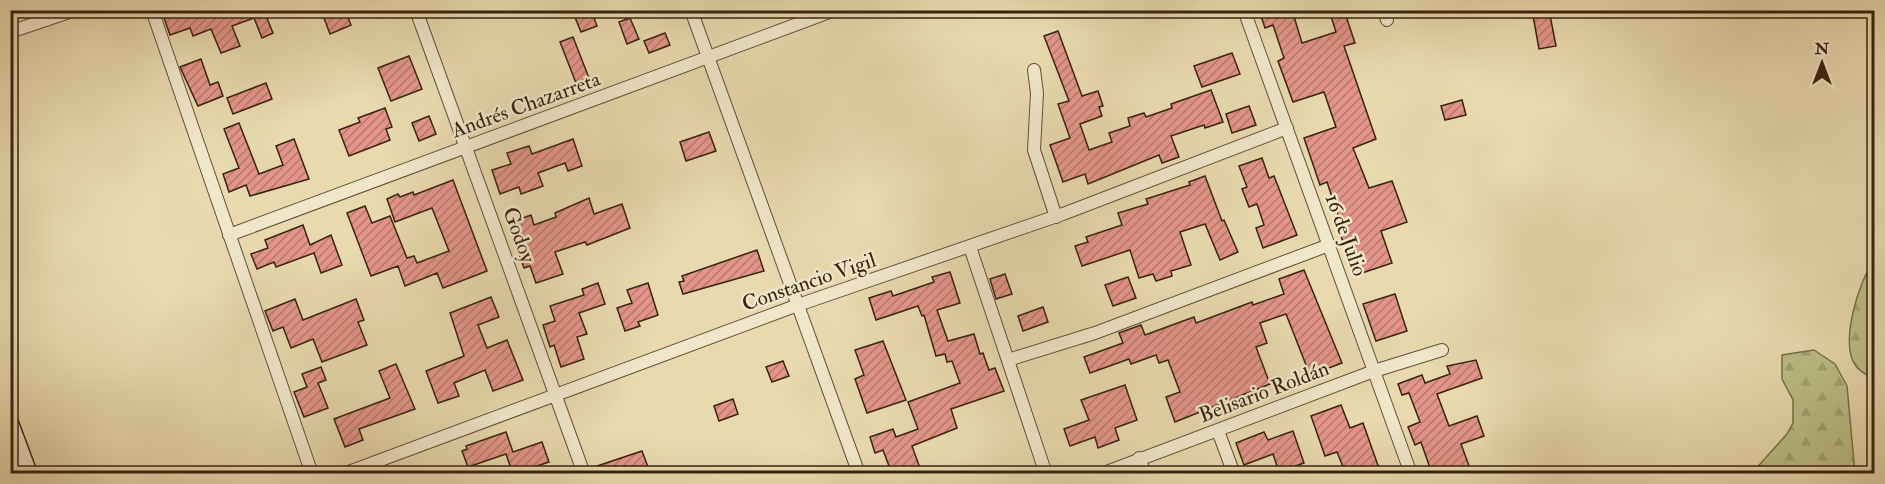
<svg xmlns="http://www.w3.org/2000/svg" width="1885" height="484" font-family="'IM FELL Double Pica',serif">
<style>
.forest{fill:url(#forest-firs);stroke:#7a704a;stroke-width:1.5}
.building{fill:url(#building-hatch);stroke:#38230f;stroke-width:1.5}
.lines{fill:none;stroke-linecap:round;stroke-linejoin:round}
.minor-casing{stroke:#645037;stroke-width:14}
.secondary-casing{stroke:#38230f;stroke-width:19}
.minor{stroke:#f0e6ca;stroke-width:12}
.secondary{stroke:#f0e6ca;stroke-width:16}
.labels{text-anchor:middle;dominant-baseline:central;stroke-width:5;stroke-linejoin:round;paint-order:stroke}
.street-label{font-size:21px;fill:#38230f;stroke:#f0e6ca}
</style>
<defs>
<pattern id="forest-firs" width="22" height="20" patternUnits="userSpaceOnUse" patternTransform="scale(1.5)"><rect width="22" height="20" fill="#bcbe86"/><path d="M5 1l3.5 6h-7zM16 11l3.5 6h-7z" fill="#a2a372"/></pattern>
<pattern id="building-hatch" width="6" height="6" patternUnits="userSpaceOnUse" patternTransform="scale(1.5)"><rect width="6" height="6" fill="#e39589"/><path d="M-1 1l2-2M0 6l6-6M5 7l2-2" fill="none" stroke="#b9796e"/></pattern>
</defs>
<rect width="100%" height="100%" fill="#e8d9ae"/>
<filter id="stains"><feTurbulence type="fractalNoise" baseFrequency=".00333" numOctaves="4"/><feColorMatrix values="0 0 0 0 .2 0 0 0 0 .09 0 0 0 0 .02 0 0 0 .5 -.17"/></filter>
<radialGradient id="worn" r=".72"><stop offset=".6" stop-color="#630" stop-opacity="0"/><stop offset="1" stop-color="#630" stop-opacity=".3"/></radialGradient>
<g class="forest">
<path d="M1874 261V380C1869 376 1860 372 1856 366 1839 344 1859 280 1874 261Z"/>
<path d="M1814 350 1835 364 1847 386 1855 473H1752L1787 434 1793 423V400L1782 379V355Z"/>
</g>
<g class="building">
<path d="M184 10H270L265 13 273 33 262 38 254 18 232 26 240 46 221 53 211 29 193 36 190 28 170 35 164 18Z"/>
<path d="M321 10H345L351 25 330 34Z"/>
<path d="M572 10H591L597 26 581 32Z"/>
<path d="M1259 10H1292L1302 43 1336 32 1329 10H1344L1355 43 1344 46 1376 139 1353 148 1369 188 1392 181 1407 222 1381 231 1392 263 1353 276 1337 222 1340 221 1327 182 1320 185 1304 138 1336 127 1324 92 1293 102 1278 61 1284 58 1273 25 1265 28Z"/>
<path d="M1532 10H1549L1556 46 1539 49Z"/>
<path d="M630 18 639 39 627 44 619 22Z"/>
<path d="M1058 31 1082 96 1098 91 1103 106 1099 107 1102 116 1080 124 1089 150 1112 142 1109 133 1130 126 1128 118 1144 113 1146 117 1172 108 1171 104 1211 90 1223 122 1205 128 1204 125 1171 136 1179 157 1162 163 1159 155 1088 184 1085 174 1063 182 1050 145 1070 138 1058 104 1069 101 1044 36Z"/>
<path d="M665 33 670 45 649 53 644 41Z"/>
<path d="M573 37 589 78 576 83 560 42Z"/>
<path d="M1232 53 1240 74 1202 87 1194 66Z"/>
<path d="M409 56 422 89 391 101 378 68Z"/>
<path d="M201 59 210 85 218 82 223 96 198 106 180 67Z"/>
<path d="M266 83 272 99 233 114 227 98Z"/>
<path d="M1462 100 1466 115 1445 120 1441 106Z"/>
<path d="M1249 106 1256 125 1232 133 1226 114Z"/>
<path d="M385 108 392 127 386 129 390 140 349 156 339 130 360 122 358 118Z"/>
<path d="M429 116 436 134 419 141 412 123Z"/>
<path d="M239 123 259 174 283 165 276 146 294 139 309 179 250 196 246 185 229 192 223 174 239 168 224 129Z"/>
<path d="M709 132 716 151 686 161 680 142Z"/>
<path d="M573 139 582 166 568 171 565 163 538 173 543 186 521 194 519 187 500 194 492 170 511 164 507 153 529 146 532 154Z"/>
<path d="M1262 158 1269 178 1274 176 1297 235 1263 248 1256 228 1264 225 1257 204 1249 207 1242 189 1247 187 1239 166Z"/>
<path d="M1205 176 1222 221 1224 220 1238 252 1220 260 1205 224 1180 232 1191 265 1171 271 1172 276 1156 281 1153 274 1139 278 1130 250 1082 266 1075 246 1088 242 1086 237 1122 225 1118 213 1148 204 1146 199 1190 185 1189 182Z"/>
<path d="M453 180 487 271 443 288 437 273 405 286 398 266 371 276 347 213 365 206 372 223 390 216 407 258 414 256 417 263 449 251 432 208 395 222 387 199 398 194 400 197 413 192 414 195Z"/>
<path d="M589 198 594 214 622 204 630 228 587 245 585 242 555 252 563 274 536 283 530 266 524 268 509 223 531 215 534 225 556 217 555 213Z"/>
<path d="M303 225 310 245 331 235 342 265 321 273 314 253 276 267 274 262 257 269 251 254 268 248 265 240Z"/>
<path d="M757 250 764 271 683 294 679 282 684 281 682 276Z"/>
<path d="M1304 270 1342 363 1310 375 1286 314 1260 323 1267 343 1256 347 1270 384 1175 422 1166 397 1180 392 1168 360 1159 363 1156 355 1131 364 1129 359 1090 373 1084 357 1123 343 1119 333 1141 325 1145 335 1194 317 1196 323 1252 302 1253 305 1284 294 1279 279Z"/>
<path d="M950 272 960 303 937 310 948 341 974 334 980 354 983 353 989 370 995 368 1004 391 951 409 957 428 912 446 922 474H892L883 450 875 453 870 437 893 429 896 437 918 429 908 402 960 383 952 361 947 362 945 354 936 356 924 315 922 316 918 306 876 320 869 298 891 291 893 296 934 282 932 277Z"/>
<path d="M1005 274 1012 294 996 299 990 279Z"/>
<path d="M1128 277 1136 298 1113 306 1105 285Z"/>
<path d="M598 283 605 304 579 313 587 334 577 337 584 359 561 367 554 345 550 347 543 325 555 321 550 306 584 295 582 289Z"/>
<path d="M648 283 658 315 638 322 640 326 625 331 617 308 632 303 627 290Z"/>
<path d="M1395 294 1407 331 1376 341 1363 304Z"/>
<path d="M491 297 499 317 478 325 487 348 507 340 523 380 493 391 485 370 454 383 459 396 438 403 426 371 464 356 450 313Z"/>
<path d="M295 299 303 320 356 299 364 320 358 322 367 345 322 362 313 339 291 348 283 327 273 331 265 311Z"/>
<path d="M1043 307 1048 322 1023 331 1018 316Z"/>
<path d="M883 341 906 400 867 413 855 379 864 375 855 350Z"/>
<path d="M1476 360 1482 378 1437 394 1449 426 1477 416 1484 436 1461 444 1472 474H1432L1421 442 1415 445 1408 427 1420 422 1409 393 1402 395 1398 384 1422 375 1425 383 1450 374 1447 366Z"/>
<path d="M783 361 789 376 772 382 766 367Z"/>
<path d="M396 364 415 409 359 429 363 440 345 447 334 419 390 398 379 371Z"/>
<path d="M321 367 326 380 318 383 328 408 304 417 294 392 307 387 302 374Z"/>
<path d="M1125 385 1137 420 1115 428 1119 440 1098 448 1095 437 1070 446 1064 429 1089 420 1081 400Z"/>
<path d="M733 399 738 414 719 421 714 406Z"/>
<path d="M1341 405 1350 428 1363 423 1381 474H1346L1337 452 1325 456 1311 416Z"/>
<path d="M1293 431 1304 463 1279 472 1273 454 1244 465 1236 443 1264 432 1268 440Z"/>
<path d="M506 432 513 452 542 442 549 462 513 474 506 454 468 467 462 451 467 449 466 446Z"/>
<path d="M642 451 648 467 628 474H592L591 468Z"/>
</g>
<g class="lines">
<defs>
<g id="minor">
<path d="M152 10 312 474"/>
<path d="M416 10 584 474"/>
<path d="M691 10 859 474"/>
<path d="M1244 10 1411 474"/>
<path d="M1384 10 1387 20"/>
<path d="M10 32 75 10"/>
<path d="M1034 70 1037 93 1034 150 1056 217"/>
<path d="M229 235 835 10"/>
<path d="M970 247 1046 474"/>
<path d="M1008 360 1095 333 1329 245"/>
<path d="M1218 431 1234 474"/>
<path d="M1139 458 1145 474"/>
<path d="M343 474 798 305 1063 214 1287 128"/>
<path d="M1101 474 1374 371 1442 350"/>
</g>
<g id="secondary">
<path d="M10 423 29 474"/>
<path d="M10 473 11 474"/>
</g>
</defs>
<use href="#minor" class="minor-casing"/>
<use href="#secondary" class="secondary-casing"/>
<use href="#minor" class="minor"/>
<use href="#secondary" class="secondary"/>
</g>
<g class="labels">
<g class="street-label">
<text transform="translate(526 105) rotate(-20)">Andrés Chazarreta</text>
<text transform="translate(519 235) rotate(70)">Godoy</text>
<text transform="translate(1346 235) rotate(70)">16 de Julio</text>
<text transform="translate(809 282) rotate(-19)">Constancio Vigil</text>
<text transform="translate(1264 392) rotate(-21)">Belisario Roldán</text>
</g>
</g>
<rect width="1885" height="484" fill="none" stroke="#e8d9ae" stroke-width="36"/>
<rect x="12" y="12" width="1861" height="460" fill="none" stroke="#38230f" stroke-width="3"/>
<rect x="18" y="18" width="1849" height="448" fill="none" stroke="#38230f" stroke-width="1.5"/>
<g transform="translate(1822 63)" stroke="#f0e6ca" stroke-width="4.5" paint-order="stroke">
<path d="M0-4.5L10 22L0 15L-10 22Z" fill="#38230f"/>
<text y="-9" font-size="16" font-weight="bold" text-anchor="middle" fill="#38230f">N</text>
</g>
<rect width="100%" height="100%" filter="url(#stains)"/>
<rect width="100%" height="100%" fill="url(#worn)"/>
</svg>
